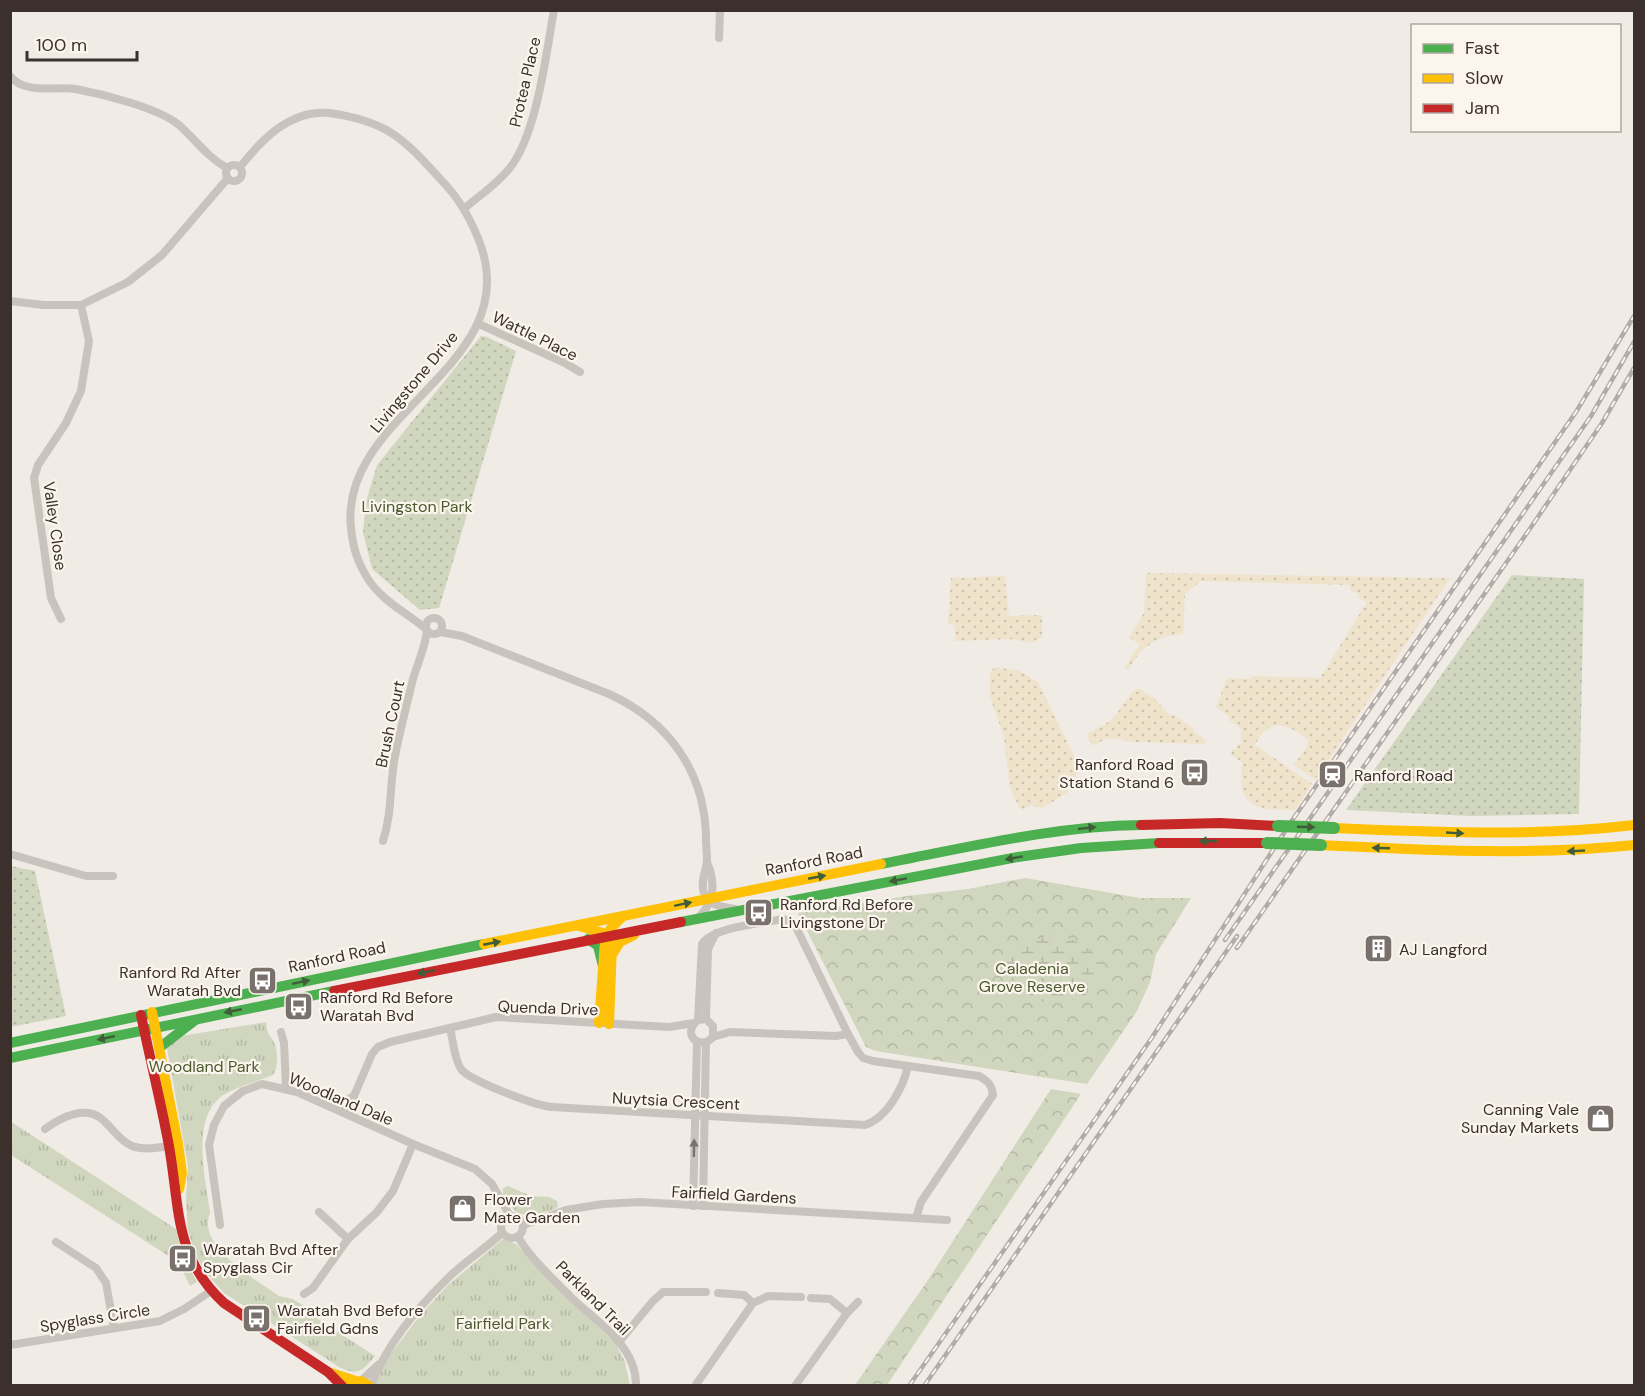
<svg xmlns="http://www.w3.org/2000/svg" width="1645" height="1396" font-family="'DM Sans',sans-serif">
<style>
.grass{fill:url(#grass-dots)}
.forest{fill:url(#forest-crowns)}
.wetland{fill:url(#wetland-marsh)}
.sand{fill:url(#sand-dots)}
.park{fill:url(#park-tufts)}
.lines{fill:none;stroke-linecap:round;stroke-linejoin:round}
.street{stroke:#c9c3be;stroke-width:8}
.fast{stroke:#4caf50;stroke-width:10}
.slow{stroke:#ffc107;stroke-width:10}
.jam{stroke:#c62828;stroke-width:10}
.rail-casing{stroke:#b1aca8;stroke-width:4.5}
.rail{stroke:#fbf5ee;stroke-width:2;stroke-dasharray:7;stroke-linecap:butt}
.fast-bridge{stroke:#4caf50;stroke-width:12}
.oneway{fill:#415c38}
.oneway2{fill:#7b726d}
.labels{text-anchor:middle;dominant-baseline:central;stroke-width:4.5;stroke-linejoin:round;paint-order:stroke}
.street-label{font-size:16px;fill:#3b302b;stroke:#fbf5ee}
.park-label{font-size:16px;fill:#4a5a2e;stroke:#fbf5ee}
.poi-label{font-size:16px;fill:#3b302b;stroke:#fbf5ee;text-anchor:start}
</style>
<defs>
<pattern id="grass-dots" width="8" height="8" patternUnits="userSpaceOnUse" patternTransform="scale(1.5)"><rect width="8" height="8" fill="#d1d6bf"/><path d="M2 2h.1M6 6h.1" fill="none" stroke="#b4b8a4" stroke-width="1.8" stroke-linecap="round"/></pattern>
<pattern id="forest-crowns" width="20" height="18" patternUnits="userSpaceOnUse" patternTransform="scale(1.5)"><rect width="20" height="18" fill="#d1d6bf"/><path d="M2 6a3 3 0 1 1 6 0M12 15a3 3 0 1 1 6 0" fill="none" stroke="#b4b8a4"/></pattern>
<pattern id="wetland-marsh" width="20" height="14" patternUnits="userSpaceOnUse" patternTransform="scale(1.5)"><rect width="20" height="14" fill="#d1d6bf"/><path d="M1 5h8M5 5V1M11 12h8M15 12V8" fill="none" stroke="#b4b8a4"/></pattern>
<pattern id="sand-dots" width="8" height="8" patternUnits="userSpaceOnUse" patternTransform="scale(1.5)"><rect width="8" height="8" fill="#efe3cc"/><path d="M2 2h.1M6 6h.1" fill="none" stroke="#cec3af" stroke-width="1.8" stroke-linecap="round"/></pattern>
<pattern id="park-tufts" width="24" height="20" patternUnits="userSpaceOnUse" patternTransform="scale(1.5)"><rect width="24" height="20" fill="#d1d6bf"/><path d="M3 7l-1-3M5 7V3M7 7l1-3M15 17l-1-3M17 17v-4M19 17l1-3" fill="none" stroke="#b4b8a4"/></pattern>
</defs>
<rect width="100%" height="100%" fill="#f0ebe5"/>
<g class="grass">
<path d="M481 336 487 337 516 351 439 608 420 610 372 569 363 532 366 502 377 465Z"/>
<path d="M1512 575 1584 579 1579 814 1471 816 1346 810Z"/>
<path d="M11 866 35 871 66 1016 11 1027Z"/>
</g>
<g class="forest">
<path d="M1025 878 1140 898H1191L1156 954 1150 982 1137 1011 1087 1084 876 1051 866 1047 798 913 907 896 968 889Z"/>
<path d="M1051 1089 1081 1094 887 1385H855L926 1283Z"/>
</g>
<path class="wetland" d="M1055 932 1085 946 1105 964 1084 997 1049 1005 1028 994 1006 975 1005 952Z"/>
<g class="sand">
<path d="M1146 573 1450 578 1315 780 1294 765 1308 745V740C1287 723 1269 717 1255 745L1312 784 1295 810C1276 809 1246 813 1242 787 1240 780 1242 770 1242 763L1231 754V750L1236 749 1237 744 1241 743V729L1229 720 1230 717 1216 707 1227 678 1250 679 1252 676 1320 678 1367 602 1359 598 1358 594 1350 590V585L1201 581 1185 594 1183 634C1158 635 1140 647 1129 669L1125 668 1133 653 1140 645 1129 637 1144 613Z"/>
<path d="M1005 576 1009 616 1042 615V637L1032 643 1010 639 955 641V625L948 624 951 578Z"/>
<path d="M995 667 1020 671 1038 682 1080 768 1067 793 1042 808 1030 805 1024 810 1019 807 1010 788 1004 737 990 697V672Z"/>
<path d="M1139 688 1157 701 1169 715H1174L1193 728 1194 731 1206 741 1205 744 1132 742 1115 738 1104 740 1092 746 1087 734 1112 720 1132 692Z"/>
</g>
<g class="park">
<path d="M266 1022C267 1036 271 1035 275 1045 278 1053 278 1069 273 1075 258 1081 240 1086 225 1094 189 1115 206 1180 210 1213 196 1247 257 1280 279 1296 290 1298 306 1303 310 1314L375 1356C363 1371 357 1376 339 1367L224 1293 207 1274 195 1254 188 1230 186 1199 188 1167 167 1048 175 1037Z"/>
<path d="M10 1121 176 1229 182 1255 197 1282 190 1286 178 1262 11 1155Z"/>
<path d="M508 1186 531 1196 549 1197 557 1201 558 1207C550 1212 529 1217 520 1214 513 1211 508 1202 503 1196V1188Z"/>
<path d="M503 1239 516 1244 616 1344 625 1362 630 1386H373L371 1380 418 1318 448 1285Z"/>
</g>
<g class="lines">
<g class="street">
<path d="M719 38 720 10"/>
<path d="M10 76C25 95 55 86 76 89 102 94 159 108 179 125 196 140 207 157 227 168"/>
<circle cx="234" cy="173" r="8"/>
<path d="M240 167C262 139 291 109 329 113 388 121 404 139 442 181 459 198 469 216 478 238 531 366 338 411 351 528 353 548 357 561 368 579 382 601 407 613 426 629"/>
<path d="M465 208C479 196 497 184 509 169 537 135 546 54 554 10"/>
<path d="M10 301 43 305H81L128 282 162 255 228 178"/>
<path d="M479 324 565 363 580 372"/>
<circle cx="434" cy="626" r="8"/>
<path d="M61 619 51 598 34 478 38 465 66 423 81 391 89 341 81 305"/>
<path d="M440 632 462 636 609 694C668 721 705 771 706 838 706 845 707 853 707 861 706 871 700 882 704 893 709 906 723 907 735 909"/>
<path d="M383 841C393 810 389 782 396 751 401 727 407 703 413 679 418 662 425 648 427 631"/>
<path d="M10 854 86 876H113"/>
<path d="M698 918C715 902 716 883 707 862"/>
<path d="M706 1019 708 949 716 933"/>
<path d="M698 1020 706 1019 713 1026V1037C699 1052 681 1033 698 1020L702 944C713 927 763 923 783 919L792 923 797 929 848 1034 858 1052 863 1058 873 1061 979 1076C988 1081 992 1085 993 1095L921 1202 916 1218"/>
<path d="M450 1028C453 1040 454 1059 461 1069 470 1081 537 1106 552 1107L865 1125C887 1118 903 1088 908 1066"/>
<path d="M281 1032 284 1043 286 1088"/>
<path d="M713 1037 730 1032 836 1036 848 1034"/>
<path d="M343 1112 349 1099 354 1096 372 1054 378 1047 390 1042 496 1017 669 1027 694 1023"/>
<path d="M350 1115 355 1103 354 1096"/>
<path d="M45 1129C61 1117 87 1104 104 1121 113 1129 120 1141 132 1146 145 1151 161 1147 174 1145"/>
<path d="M693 1206 697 1041"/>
<path d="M703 1206 706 1042"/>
<path d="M319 1212 348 1239"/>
<circle cx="512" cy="1227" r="11"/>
<path d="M220 1225 209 1145 214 1125 224 1106 243 1091 262 1084 297 1092 413 1144 475 1169 492 1184 510 1216"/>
<path d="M523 1225 566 1210 603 1204 640 1202 947 1220"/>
<path d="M518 1237C532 1260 554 1280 573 1299 598 1323 637 1346 636 1386"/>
<path d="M56 1242 96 1268 106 1283 114 1328"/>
<path d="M718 1293 744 1295 753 1303"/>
<path d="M304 1294 313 1288 348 1239 377 1212 393 1191 413 1144"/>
<path d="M811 1298 830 1299 847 1313"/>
<path d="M619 1342 653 1301 663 1292H706"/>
<path d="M10 1345 160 1321 184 1309 211 1291"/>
<path d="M361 1381 378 1365"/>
<path d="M371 1386C386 1345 415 1311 445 1281 462 1263 484 1250 502 1233"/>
<path d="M695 1386 753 1303 768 1296 801 1297"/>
<path d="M795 1386 847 1313 858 1302"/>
</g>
<g class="fast">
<path d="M881 864C966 848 1053 826 1141 825"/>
<path d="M681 922 1018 857 1081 848 1159 843"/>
<path d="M588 939 598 946 603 966"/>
<path d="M10 1043 484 944"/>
<path d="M159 1048 194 1021"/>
<path d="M10 1058 334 991"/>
</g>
<g class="slow">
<path d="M1334 828C1434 832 1534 837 1634 825"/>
<path d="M1321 845C1426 850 1529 856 1634 845"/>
<path d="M579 926 603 933 612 945 609 1024"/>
<path d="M484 944 881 864"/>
<path d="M613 953 620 942 634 935"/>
<path d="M152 1012 178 1144 182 1173 179 1189"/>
<path d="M599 1023 605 941 611 928 623 916"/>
<path d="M331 1373 356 1381"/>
<path d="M351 1384 361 1381 369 1386"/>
</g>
<g class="jam">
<path d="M1141 825 1220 823 1278 826"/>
<path d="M1159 843H1267"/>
<path d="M334 991 681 922"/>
<path d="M141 1015C150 1059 161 1102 169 1146 180 1208 174 1257 224 1303L328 1372 342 1386"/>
</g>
<defs>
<g id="rail">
<path d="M1225 940 1591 416 1634 342"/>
<path d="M1237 948 1527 533 1602 423 1634 368"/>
<path d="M909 1386 1151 1039 1291 822 1576 412 1634 316"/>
<path d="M924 1386 1237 936"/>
</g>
</defs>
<use href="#rail" class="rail-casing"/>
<use href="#rail" class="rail"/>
<g class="fast-bridge">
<path d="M1278 826 1334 828"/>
<path d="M1267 843 1321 845"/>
</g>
</g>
<defs><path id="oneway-solid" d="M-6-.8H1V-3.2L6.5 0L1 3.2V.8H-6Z" transform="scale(1.5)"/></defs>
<g class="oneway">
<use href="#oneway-solid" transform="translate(1306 827) rotate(2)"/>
<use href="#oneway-solid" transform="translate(1087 828) rotate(-6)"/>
<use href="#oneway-solid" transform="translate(1455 833) rotate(3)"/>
<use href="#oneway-solid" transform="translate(1208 841) rotate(180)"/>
<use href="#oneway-solid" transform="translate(1381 848) rotate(-178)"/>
<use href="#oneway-solid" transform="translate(1576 851) rotate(177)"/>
<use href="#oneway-solid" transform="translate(1014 858) rotate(170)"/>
<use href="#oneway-solid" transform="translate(817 877) rotate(-11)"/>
<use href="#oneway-solid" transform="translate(898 880) rotate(170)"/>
<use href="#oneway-solid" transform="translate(683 904) rotate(-12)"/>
<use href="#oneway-solid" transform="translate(492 943) rotate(-11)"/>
<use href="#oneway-solid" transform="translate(426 972) rotate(168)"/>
<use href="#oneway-solid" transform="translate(301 982) rotate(-12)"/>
<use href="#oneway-solid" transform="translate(233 1011) rotate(169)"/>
<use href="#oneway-solid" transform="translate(106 1038) rotate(168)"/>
</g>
<use class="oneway2" href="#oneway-solid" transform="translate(694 1148) rotate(-89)"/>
<defs>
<symbol id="bus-square" viewBox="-11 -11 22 22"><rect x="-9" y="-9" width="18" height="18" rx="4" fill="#7a716c" stroke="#fbf5ee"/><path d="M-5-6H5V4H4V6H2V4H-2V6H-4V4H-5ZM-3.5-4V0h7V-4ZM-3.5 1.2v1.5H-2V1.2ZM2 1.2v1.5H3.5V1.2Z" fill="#fff"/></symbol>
<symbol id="station-square" viewBox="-11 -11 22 22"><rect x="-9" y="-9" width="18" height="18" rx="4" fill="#7a716c" stroke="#fbf5ee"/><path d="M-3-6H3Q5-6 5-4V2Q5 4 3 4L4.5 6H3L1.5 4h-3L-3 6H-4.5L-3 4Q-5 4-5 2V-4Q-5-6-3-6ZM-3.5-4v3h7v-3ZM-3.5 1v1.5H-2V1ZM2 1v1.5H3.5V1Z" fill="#fff"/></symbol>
<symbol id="building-square" viewBox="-11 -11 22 22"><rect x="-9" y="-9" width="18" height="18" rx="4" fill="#7a716c" stroke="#fbf5ee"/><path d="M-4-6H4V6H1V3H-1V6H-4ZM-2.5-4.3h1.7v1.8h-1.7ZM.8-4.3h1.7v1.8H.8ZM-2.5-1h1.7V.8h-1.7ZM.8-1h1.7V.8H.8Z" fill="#fff"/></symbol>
<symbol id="shop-square" viewBox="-11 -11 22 22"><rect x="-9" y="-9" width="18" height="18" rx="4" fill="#7a716c" stroke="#fbf5ee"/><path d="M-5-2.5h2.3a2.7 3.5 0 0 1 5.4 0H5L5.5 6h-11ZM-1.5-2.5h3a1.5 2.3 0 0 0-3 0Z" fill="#fff"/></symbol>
</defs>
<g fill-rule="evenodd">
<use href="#bus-square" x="1178" y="756" width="33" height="33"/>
<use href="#station-square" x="1316" y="758" width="33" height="33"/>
<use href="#bus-square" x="742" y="896" width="33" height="33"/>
<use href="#building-square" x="1362" y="932" width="33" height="33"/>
<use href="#bus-square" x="246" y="964" width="33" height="33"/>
<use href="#bus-square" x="282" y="990" width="33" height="33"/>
<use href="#shop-square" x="1584" y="1102" width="33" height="33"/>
<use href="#shop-square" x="446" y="1192" width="33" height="33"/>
<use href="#bus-square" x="166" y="1242" width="33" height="33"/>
<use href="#bus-square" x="240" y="1302" width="33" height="33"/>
</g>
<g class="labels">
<g class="street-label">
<text transform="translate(525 82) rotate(-77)">Protea Place</text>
<text transform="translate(535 336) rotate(26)">Wattle Place</text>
<text transform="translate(414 382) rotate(-50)">Livingstone Drive</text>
<text transform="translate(55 526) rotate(82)">Valley Close</text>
<text transform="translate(390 724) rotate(-78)">Brush Court</text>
<text transform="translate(814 861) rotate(-11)">Ranford Road</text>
<text transform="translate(337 957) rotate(-12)">Ranford Road</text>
<text transform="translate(548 1008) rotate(2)">Quenda Drive</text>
<text transform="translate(341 1099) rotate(23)">Woodland Dale</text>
<text transform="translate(676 1101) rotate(3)">Nuytsia Crescent</text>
<text transform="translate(734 1195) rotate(3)">Fairfield Gardens</text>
<text transform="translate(593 1298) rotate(45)">Parkland Trail</text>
<text transform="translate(95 1318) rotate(-9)">Spyglass Circle</text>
</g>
<g class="park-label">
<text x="417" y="506">Livingston Park</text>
<text x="1032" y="968">Caladenia<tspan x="1032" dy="18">Grove Reserve</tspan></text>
<text x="204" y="1066">Woodland Park</text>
<text x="503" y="1323">Fairfield Park</text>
</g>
<g class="poi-label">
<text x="1174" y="764" text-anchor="end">Ranford Road<tspan x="1174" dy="18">Station Stand 6</tspan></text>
<text x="1354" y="775">Ranford Road</text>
<text x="780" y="904">Ranford Rd Before<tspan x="780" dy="18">Livingstone Dr</tspan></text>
<text x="1399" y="949">AJ Langford</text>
<text x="241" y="972" text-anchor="end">Ranford Rd After<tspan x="241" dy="18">Waratah Bvd</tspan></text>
<text x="320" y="997">Ranford Rd Before<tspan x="320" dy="18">Waratah Bvd</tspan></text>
<text x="1579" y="1109" text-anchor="end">Canning Vale<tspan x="1579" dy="18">Sunday Markets</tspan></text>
<text x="484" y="1199">Flower<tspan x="484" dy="18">Mate Garden</tspan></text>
<text x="203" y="1249">Waratah Bvd After<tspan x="203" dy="18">Spyglass Cir</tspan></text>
<text x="277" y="1310">Waratah Bvd Before<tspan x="277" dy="18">Fairfield Gdns</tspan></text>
</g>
</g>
<rect width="1645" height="1396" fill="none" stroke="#3b302b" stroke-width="24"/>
<rect x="1411" y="24" width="210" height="108" fill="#fbf5ee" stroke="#aea6a0" stroke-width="1.5"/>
<rect x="1423" y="44" width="30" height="9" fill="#4caf50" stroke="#aea6a0" stroke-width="1.5"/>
<text x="1465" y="54" font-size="18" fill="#3b302b">Fast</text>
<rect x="1423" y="74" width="30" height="9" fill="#ffc107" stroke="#aea6a0" stroke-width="1.5"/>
<text x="1465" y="84" font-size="18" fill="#3b302b">Slow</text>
<rect x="1423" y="104" width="30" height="9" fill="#c62828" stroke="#aea6a0" stroke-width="1.5"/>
<text x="1465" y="114" font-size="18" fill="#3b302b">Jam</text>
<path d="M27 51v9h110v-9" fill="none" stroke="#3b302b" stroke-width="3"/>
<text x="36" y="51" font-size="18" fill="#3b302b" stroke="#fbf5ee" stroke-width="4.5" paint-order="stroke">100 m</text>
</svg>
